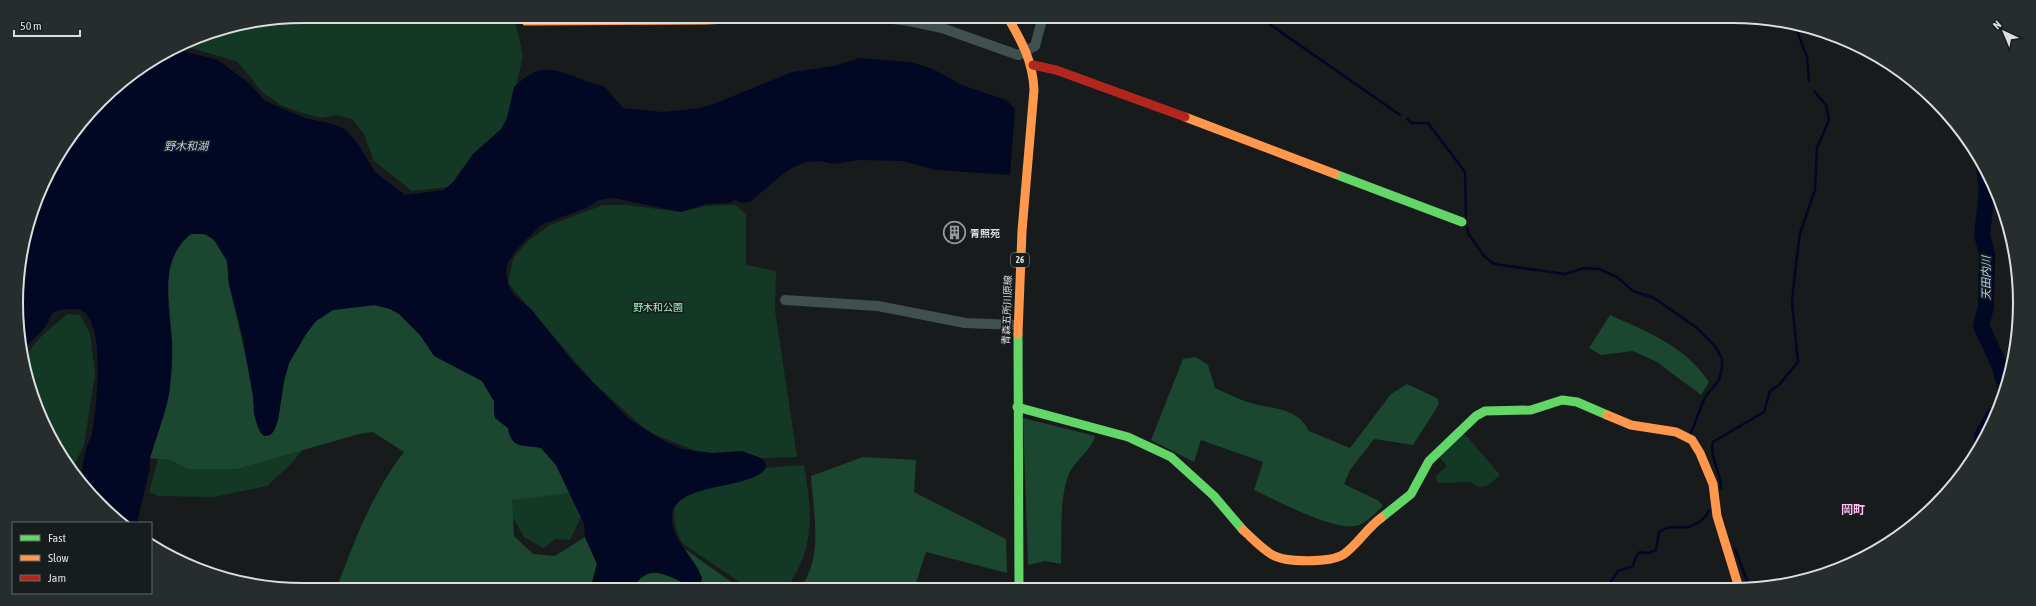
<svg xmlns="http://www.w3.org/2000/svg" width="2036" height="606" font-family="'Asap Condensed','Noto Sans JP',sans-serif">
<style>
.green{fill:#143826}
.forest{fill:#1b4630}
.water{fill:#020823}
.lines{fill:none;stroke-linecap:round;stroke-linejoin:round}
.stream{stroke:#020823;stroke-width:2.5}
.river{stroke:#020823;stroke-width:16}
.street{stroke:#40504e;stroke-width:10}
.fast{stroke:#63d668;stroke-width:9}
.slow{stroke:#ff974d;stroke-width:9}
.jam{stroke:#b3261e;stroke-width:9}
.labels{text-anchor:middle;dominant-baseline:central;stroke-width:3.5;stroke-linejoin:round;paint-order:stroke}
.shield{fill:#171c1d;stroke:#a0a4a5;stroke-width:1}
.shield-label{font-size:9px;font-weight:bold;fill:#dbdedf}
.poi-label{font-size:10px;font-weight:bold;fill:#dbdedf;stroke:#171c1d;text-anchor:start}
.park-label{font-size:10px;fill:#a2efc2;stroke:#171c1d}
.street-label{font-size:10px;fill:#dbdedf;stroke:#171c1d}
.water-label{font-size:11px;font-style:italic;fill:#b4cef3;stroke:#171c1d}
.quarter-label{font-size:12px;font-weight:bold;fill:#febff6;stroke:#171c1d}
.rim{fill:none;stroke:#dbdedf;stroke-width:2}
</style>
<rect width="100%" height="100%" fill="#181b1c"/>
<g class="green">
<path d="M303 16H514L523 56 507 125 450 187 412 191 374 161 364 134 352 119 337 115 322 118 302 113 281 105 262 92 238 62 182 45C218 23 262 20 303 16Z"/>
<path d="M603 205H627L681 212 706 206 735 205 746 214V265L776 271 775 310 797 457 761 458 698 452 647 431 593 382 508 283 513 259 528 241 550 225Z"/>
<path d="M197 240 207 242 214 249 228 288 235 310 248 412 259 440 273 439 283 421 295 375 322 323 351 311 402 312 430 348 455 366 515 434 543 450 562 470 575 495 582 515 570 540 556 539 543 548 524 537 480 460 445 420 417 389 382 358 370 341 356 350 339 375 311 440 290 465 267 486 213 497 159 496 149 492 177 392 181 328 176 270 185 250Z"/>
<path d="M67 314 80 315 90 334 95 374 84 445 74 466V474L64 463 26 377C21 346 47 333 67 314Z"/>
<path d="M1463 432 1500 475 1487 486 1479 487 1470 482 1437 483 1436 476 1447 466 1438 455Z"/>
<path d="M804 465C812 513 816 547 786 589H750L682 543C673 526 673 510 676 492L719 485 766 468Z"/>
</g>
<g class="forest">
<path d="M195 233C210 234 219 242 225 255 230 264 227 276 229 285 238 322 247 359 253 396 255 409 253 426 264 436L270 435 274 431 278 420 284 381 289 363 306 334 316 321 332 310 375 305 390 309 399 314 446 361 482 381 494 401V413L499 422 508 428 509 434 518 445 541 448 556 465 569 493 512 500 514 536 533 554 555 556 585 537 597 564 590 590H336C354 542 372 493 404 452L373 432 359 434 236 469H188L171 460 150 458C156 437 165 415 169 393 171 378 172 360 172 344 172 314 155 245 195 233Z"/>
<path d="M1610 315C1648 332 1685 346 1709 382L1701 395 1657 362 1633 351 1601 355 1589 348Z"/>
<path d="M1196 357 1208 365 1215 388C1226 393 1236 398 1247 402 1271 410 1296 405 1309 431L1350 448 1391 394 1407 384 1437 398 1439 404 1413 445 1374 439 1350 470 1344 484 1379 501 1383 506C1375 513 1365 525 1355 526 1331 530 1278 501 1254 490L1263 462 1201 440 1194 462 1151 440 1183 359Z"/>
<path d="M1023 418 1095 436C1091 451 1075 460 1069 474 1059 496 1062 540 1061 564L1045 561 1028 565Z"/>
<path d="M863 457 916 460 914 492 1006 539 1007 573 926 552 914 589H794C798 586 804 583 806 579 822 548 813 509 811 476Z"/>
<path d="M685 549 741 589H632L641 578 649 573H660L675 578 699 570Z"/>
<path d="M1171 583H1180L1193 589H1168Z"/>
</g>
<path class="water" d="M175 49 218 60 249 83 265 101 305 118 333 124 346 130 358 144 375 172 405 195 444 190 453 182 473 154 501 129 507 118 514 87C520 82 527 75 535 72 555 63 583 83 604 86L623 108 662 112 700 108 716 103 792 72 834 66 860 58 911 62 933 69 962 85 1006 100 1015 109 1010 175 936 170 902 161 858 160 834 164 819 161 806 162 792 168 779 177 750 202 742 203 735 200 728 203 705 204 681 212 613 198 599 200 586 208 541 225 517 249 507 264 506 274 510 289 515 296 531 309 573 362 628 418 664 441 682 449 712 453 742 451 761 458 765 462 766 468C749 492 668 480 672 521 674 542 695 559 702 578L701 582C681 595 655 550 632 589L590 590 597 564 585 537 584 524 556 465 541 448C524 444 511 450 508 428L495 418 494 413V401L482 381 434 356 420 335 399 314 390 309 374 305 333 310 316 321 306 334 289 363 284 381 278 420 274 431 270 435 264 436 260 432 254 414 253 396 243 338 229 284 227 261 214 240 206 234H191C158 260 169 306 172 342 173 358 171 378 169 394 165 415 156 437 150 458V468L137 523H121L100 506 81 483C82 469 83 457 88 444 89 440 92 437 92 433 96 411 109 308 74 309 42 310 56 318 40 333 33 339 27 345 22 353L17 322 18 266 44 183 75 128 114 87Z"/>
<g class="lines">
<g class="stream">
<path d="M1258 16 1400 115"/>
<path d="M1794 23 1807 57 1809 81"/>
<path d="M1407 119 1412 123H1428L1465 172 1466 219"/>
<path d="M1467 228 1468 233 1484 256 1494 264 1565 274 1584 268 1599 269 1617 277 1633 291 1654 298 1697 328 1715 346 1722 359V368L1719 380 1705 397 1691 433"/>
<path d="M1721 488C1721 472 1709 457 1713 442L1764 412 1770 391 1779 385 1798 362 1792 302 1795 273 1800 233 1815 190 1817 148 1829 120 1826 105 1814 91"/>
<path d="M1735 549 1750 588"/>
<path d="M1601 588 1604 584 1610 583 1618 571 1633 566 1636 556 1640 552 1648 553 1656 550 1659 532C1669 524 1676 529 1687 527 1695 526 1707 518 1709 510"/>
</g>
<g class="river">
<path d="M1984 167 1987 191 1982 235 1987 254 1986 307 1981 326 1998 362 2005 385"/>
<path d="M1983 444 1982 436 1993 416"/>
</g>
<g class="street">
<path d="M869 16 909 21 942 28 1018 55 1035 46 1043 16"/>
<path d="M785 300 878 306 965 323 1017 325"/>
</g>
<g class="fast">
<path d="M1335 174 1462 222"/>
<path d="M1018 334 1019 589"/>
<path d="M1017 407 1128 437 1171 457 1214 496 1243 530"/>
<path d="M1381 518 1411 494 1429 461 1476 416 1485 411 1531 410 1562 400 1577 402 1607 415"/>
</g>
<g class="slow">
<path d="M525 16 526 21 706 20 803 16"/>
<path d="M1007 16C1021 40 1033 61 1034 90L1022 231 1018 334"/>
<path d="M1185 117 1335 174"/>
<path d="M1607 415 1631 425 1676 432 1692 440 1700 453 1713 484 1717 516 1739 588"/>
<path d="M1243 530C1252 538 1261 548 1271 554 1284 563 1331 563 1344 554 1358 544 1367 528 1381 518"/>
</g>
<path class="jam" d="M1033 65 1056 70 1185 117"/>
</g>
<defs>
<symbol id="building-ring" viewBox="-11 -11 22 22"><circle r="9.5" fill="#171c1d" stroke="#979a9b" stroke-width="1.5"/><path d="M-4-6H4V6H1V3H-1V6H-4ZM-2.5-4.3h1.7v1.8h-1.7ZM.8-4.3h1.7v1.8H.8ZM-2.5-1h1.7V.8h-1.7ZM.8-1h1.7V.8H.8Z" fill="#979a9b"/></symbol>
</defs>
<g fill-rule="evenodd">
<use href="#building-ring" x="942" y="220" width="25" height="25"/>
</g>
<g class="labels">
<rect class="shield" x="1011" y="253" width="18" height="14" rx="3"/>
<g class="shield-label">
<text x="1020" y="260">26</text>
</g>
<g class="poi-label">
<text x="970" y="233">青照苑</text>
</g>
<g class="park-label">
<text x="658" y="307">野木和公園</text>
</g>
<g class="street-label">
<text transform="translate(1007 310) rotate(-88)">青森五所川原線</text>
</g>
<g class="water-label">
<text x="186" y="146">野木和湖</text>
<text transform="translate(1986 278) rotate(-90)">天田内川</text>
</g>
<g class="quarter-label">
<text x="1853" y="510">岡町</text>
</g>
</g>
<path d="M0 0H2036V606H0ZM303 23H1733A280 280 0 0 1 2013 303V303A280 280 0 0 1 1733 583H303A280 280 0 0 1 23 303V303A280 280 0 0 1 303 23Z" fill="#272c2d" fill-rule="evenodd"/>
<path class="rim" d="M303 23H1733A280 280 0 0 1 2013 303V303A280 280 0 0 1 1733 583H303A280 280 0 0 1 23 303V303A280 280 0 0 1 303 23Z"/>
<rect x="12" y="522" width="140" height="72" fill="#171c1d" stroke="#656a6b"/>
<rect x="20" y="535" width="20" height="6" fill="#63d668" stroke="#656a6b"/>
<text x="48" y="542" font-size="12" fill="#dbdedf">Fast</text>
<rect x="20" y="555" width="20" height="6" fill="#ff974d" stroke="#656a6b"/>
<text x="48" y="562" font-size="12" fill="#dbdedf">Slow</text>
<rect x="20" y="575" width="20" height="6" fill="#b3261e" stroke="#656a6b"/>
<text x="48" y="582" font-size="12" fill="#dbdedf">Jam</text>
<g transform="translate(2004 32) rotate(316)" stroke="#171c1d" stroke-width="3" paint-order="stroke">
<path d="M0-3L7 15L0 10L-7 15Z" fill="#dbdedf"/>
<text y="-6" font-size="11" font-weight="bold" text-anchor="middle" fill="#dbdedf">N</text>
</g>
<path d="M14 30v6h66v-6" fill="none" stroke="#dbdedf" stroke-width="2"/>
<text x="20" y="30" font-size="12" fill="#dbdedf" stroke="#171c1d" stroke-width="3" paint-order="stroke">50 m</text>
</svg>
